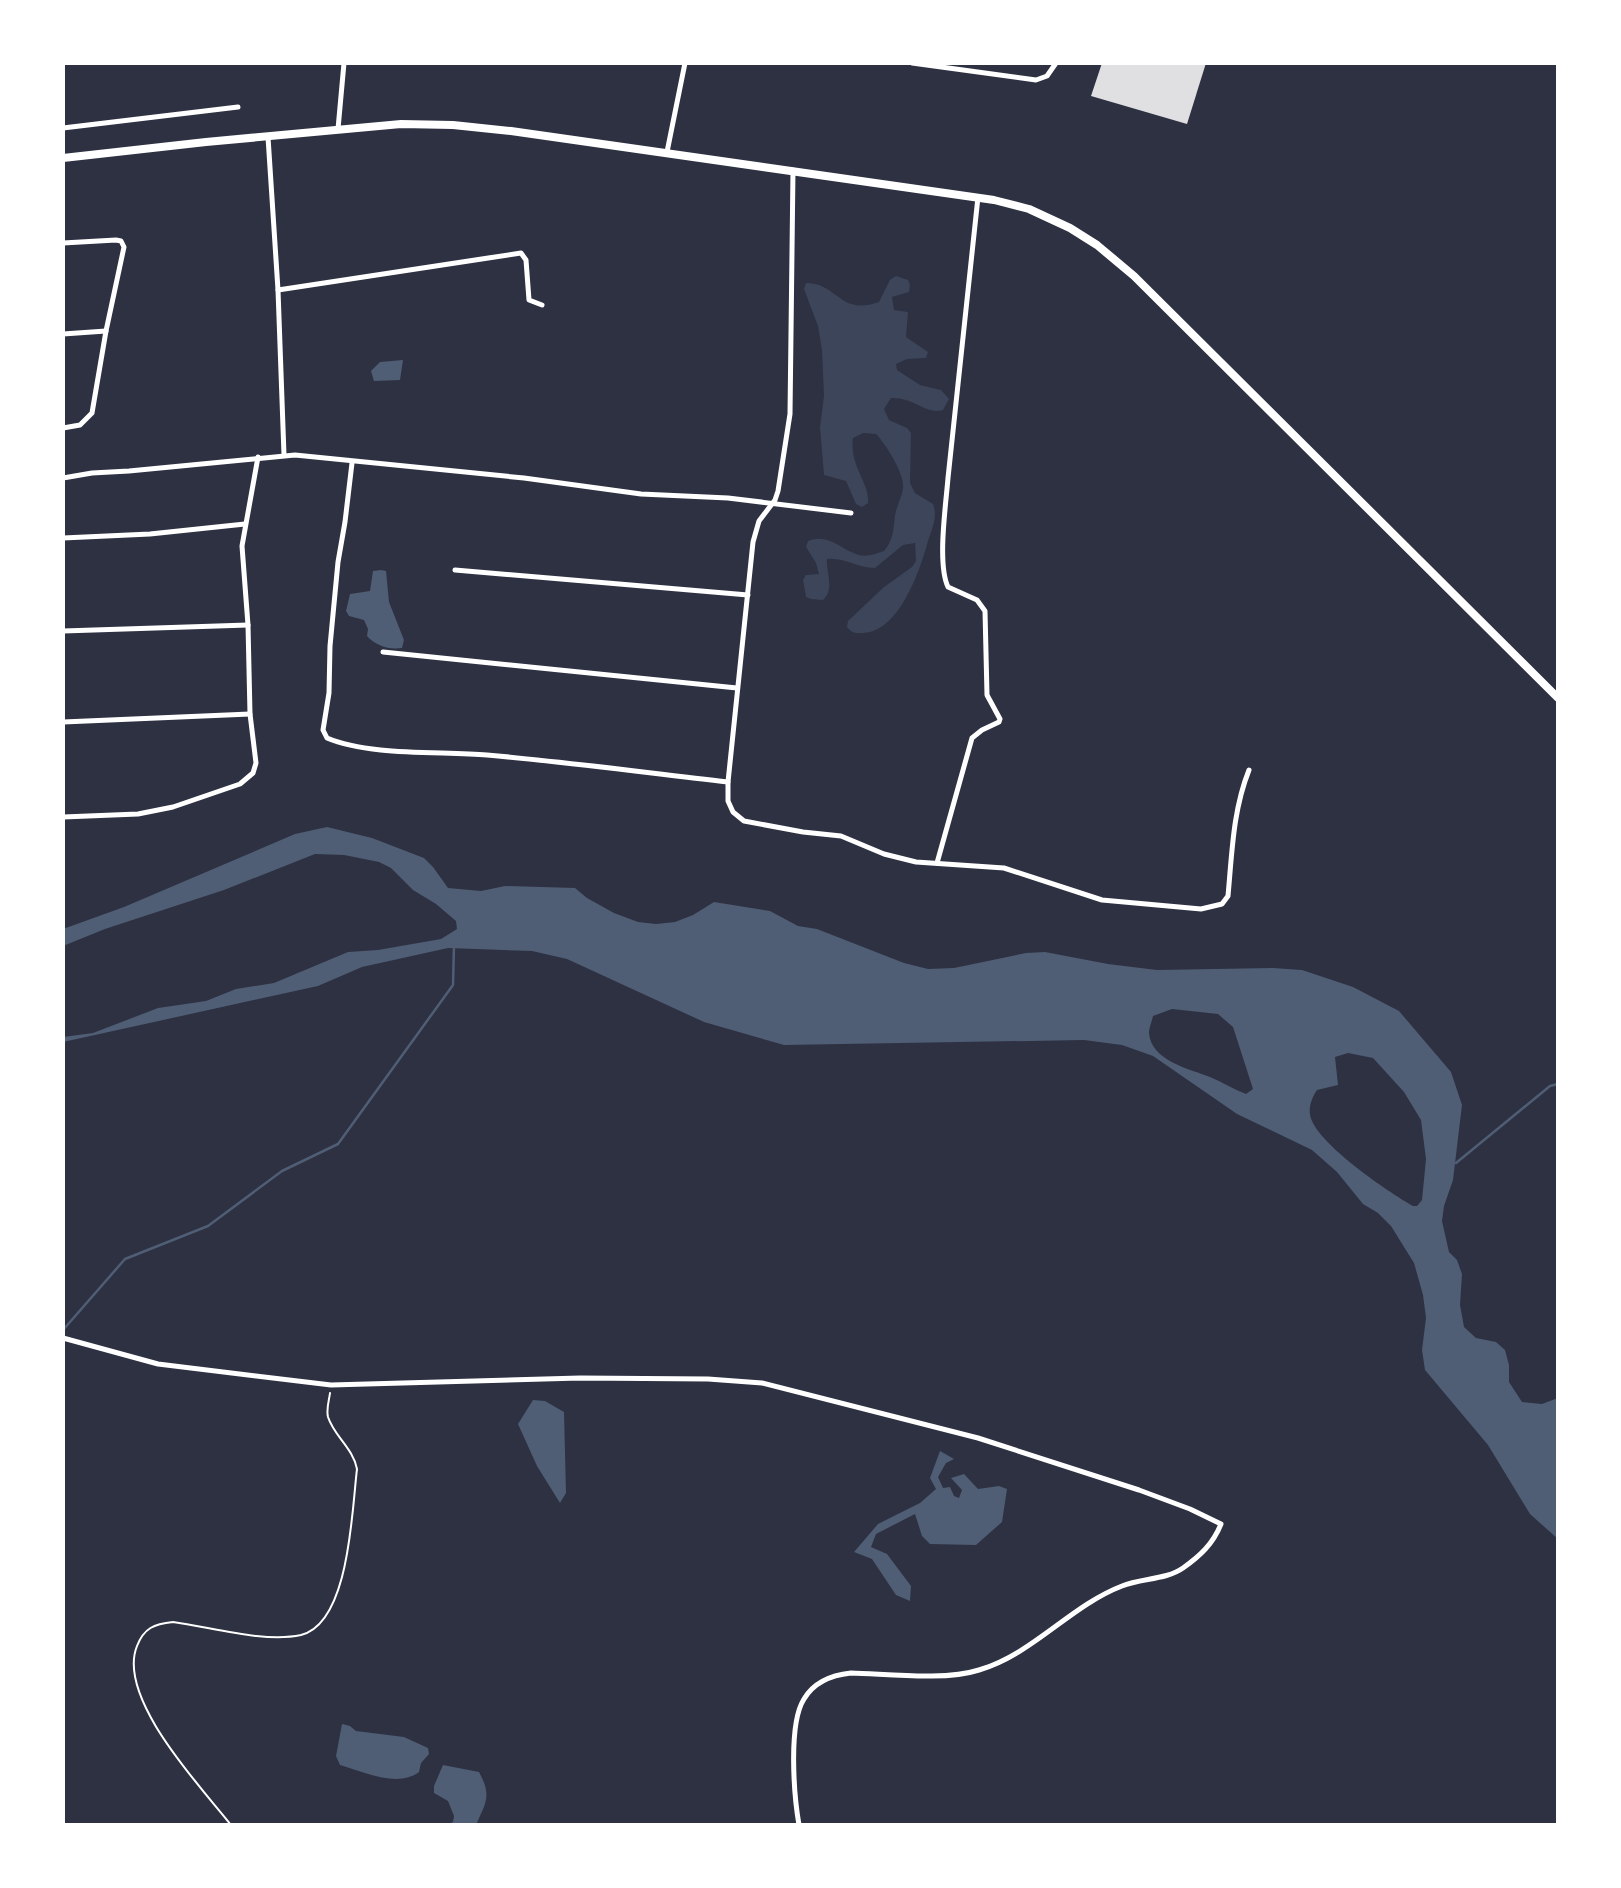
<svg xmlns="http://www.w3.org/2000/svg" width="1621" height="1888" font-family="'Asap Condensed',sans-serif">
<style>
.green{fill:#3c4559}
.water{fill:#4f5d75;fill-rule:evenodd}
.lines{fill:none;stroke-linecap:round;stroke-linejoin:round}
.stream{stroke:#4f5d75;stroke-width:2.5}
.building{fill:#e0e0e3}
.path{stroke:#fff;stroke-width:2}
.minor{stroke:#fff;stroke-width:5}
.primary{stroke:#fff;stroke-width:8}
</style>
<rect width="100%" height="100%" fill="#2d3142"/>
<path class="green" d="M896 276 908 280 910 285 909 292 892 297 894 310 908 312 906 337 928 352 926 358 907 359 896 364 897 370 920 385 941 390 949 399 943 410C926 415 914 397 891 398L884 409 889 420 907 428 911 433 910 483 915 493 933 504C938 516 932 529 928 541 920 570 899 634 861 633 854 633 852 633 847 627L848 621 884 587 912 567 916 561 915 543 903 545 875 568C856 568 845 557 827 559 826 573 835 589 823 600L811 599 806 597 803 580 806 575 819 574 816 563 806 547 808 541C828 533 839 548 856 554 865 558 875 554 884 551 893 541 894 527 895 515 897 505 902 497 903 488 905 474 885 443 876 434L863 433 853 438C849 466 870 483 868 503L862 507 856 504 846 481 824 475 820 427 824 396 822 350 818 326 804 289 806 283C838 283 839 316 879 302L890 280Z"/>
<g class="water">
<path d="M403 360 400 380 374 381 371 371 380 362Z"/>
<path d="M381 570 386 571 389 602 404 640 402 648C389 650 376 646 367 636L368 629 364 620 349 616 346 611 350 594 370 591 373 571Z"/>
<path d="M327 827 372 838 424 858 433 867 448 888 481 891 505 886 575 888 587 898 614 913 638 922 656 924 675 922 693 915 714 902 770 911 798 926 817 929 904 963 928 969 954 968 1026 953 1045 952 1108 964 1157 970 1273 968 1302 970 1353 987 1399 1011 1451 1072 1462 1105 1453 1180 1444 1206 1442 1221 1449 1252 1457 1260 1462 1274 1460 1305 1464 1327 1476 1338 1496 1342 1505 1350 1509 1365V1382L1522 1402 1542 1404 1558 1398V1539L1530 1514 1488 1445 1425 1370 1422 1350 1426 1318 1423 1295 1414 1263 1391 1226 1378 1213 1363 1204 1337 1172 1312 1150 1237 1114 1153 1056 1122 1045 1084 1040 784 1045 704 1022 567 959 532 951 448 948 362 967 318 986 63 1042V1037L93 1033 158 1008 206 1001 236 989 274 983 348 952 378 950 441 939 457 929 456 921 436 904 413 890 391 868 379 862 344 855 315 854 224 890 105 929 63 946V929L124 907 295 834ZM1172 1009 1218 1014 1233 1027 1253 1089 1246 1094C1233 1089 1222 1082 1210 1077 1190 1069 1151 1061 1149 1033 1149 1028 1152 1021 1153 1016ZM1348 1053 1373 1058 1404 1092 1421 1120 1426 1159 1422 1200 1417 1206H1413C1387 1191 1324 1148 1312 1121 1307 1111 1311 1099 1317 1090L1338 1085 1335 1057Z"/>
<path d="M533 1400 545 1401 564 1412 566 1493 560 1503 537 1466 518 1424Z"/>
<path d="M940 1451 954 1459 946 1463 938 1477 943 1488 950 1487 954 1496 959 1498 962 1490 951 1478 964 1474 978 1489 999 1486 1007 1489 1002 1522 976 1545 930 1544 922 1536 915 1514 876 1534 871 1547 887 1554 911 1586 910 1601 896 1595 872 1559 854 1552 878 1524 920 1503 936 1489 930 1478Z"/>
<path d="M342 1724 350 1726 356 1731 404 1737 428 1748 429 1754 421 1763 419 1772C398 1788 364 1772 340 1765L336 1756Z"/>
<path d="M443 1765 479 1772C492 1796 486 1802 476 1825H446L453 1822 454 1816 448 1801 434 1793V1786Z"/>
</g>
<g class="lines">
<g class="stream">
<path d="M1456 1163 1550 1086 1558 1084"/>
<path d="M63 1330 125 1259 208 1226 282 1171 338 1144 453 985 454 945"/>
</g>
</g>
<path class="building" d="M1102 63H1206L1187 124 1091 96Z"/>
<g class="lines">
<path class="path" d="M231 1825C202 1788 116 1698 137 1646 144 1628 154 1624 173 1622 211 1627 264 1643 301 1635 350 1623 352 1508 357 1469 353 1448 334 1436 328 1417 326 1409 329 1401 330 1393"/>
<g class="minor">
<path d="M912 63 1036 80 1047 76 1056 63"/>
<path d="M63 128 238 107"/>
<path d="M338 129 344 63"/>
<path d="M268 137 278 290 284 455"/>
<path d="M667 152 685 63"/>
<path d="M793 170 790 414 778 491 775 500 759 521 753 542 728 782V801L733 812 744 821 803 832 841 836 884 854 916 862 1004 868 1102 900 1201 909 1222 904 1228 896C1232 853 1233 810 1249 770"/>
<path d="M63 243 116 240 121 241 124 247 106 331 92 413 80 425 63 428"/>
<path d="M278 290 521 253 526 260 529 300 542 305"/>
<path d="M63 334 106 331"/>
<path d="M352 463 345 522 338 562 330 646 329 693 323 730 327 738C369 756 441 751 487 755 568 762 648 773 728 782"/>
<path d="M63 478 92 473 129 471 295 455 524 478 641 494 728 498 851 513"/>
<path d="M63 538 150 534 245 524"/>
<path d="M455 570 748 595"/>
<path d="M63 631 248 625"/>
<path d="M383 652 737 688"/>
<path d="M63 722 250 714"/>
<path d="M63 817 138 814 173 807 240 784 253 773 256 763 250 714 248 625 242 546 258 457"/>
<path d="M937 863 972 738 982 730 999 722 1000 719 987 695 985 611 977 600 948 587C937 564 946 504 948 478L978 197"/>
<path d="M63 1338 158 1364 331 1385 580 1378 708 1379 762 1383 978 1438 1139 1490 1190 1509 1221 1524C1213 1544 1200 1556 1183 1568 1166 1580 1141 1578 1122 1586 1070 1606 1033 1654 979 1670 945 1681 888 1674 851 1673 832 1675 814 1682 804 1699 788 1724 794 1796 799 1825"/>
</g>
<path class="primary" d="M63 158 206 142 401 124 453 125 511 131 994 200 1029 209 1070 228 1097 245 1134 276 1558 698"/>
</g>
<rect width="1621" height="1888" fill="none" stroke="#ffffff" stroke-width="130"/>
</svg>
